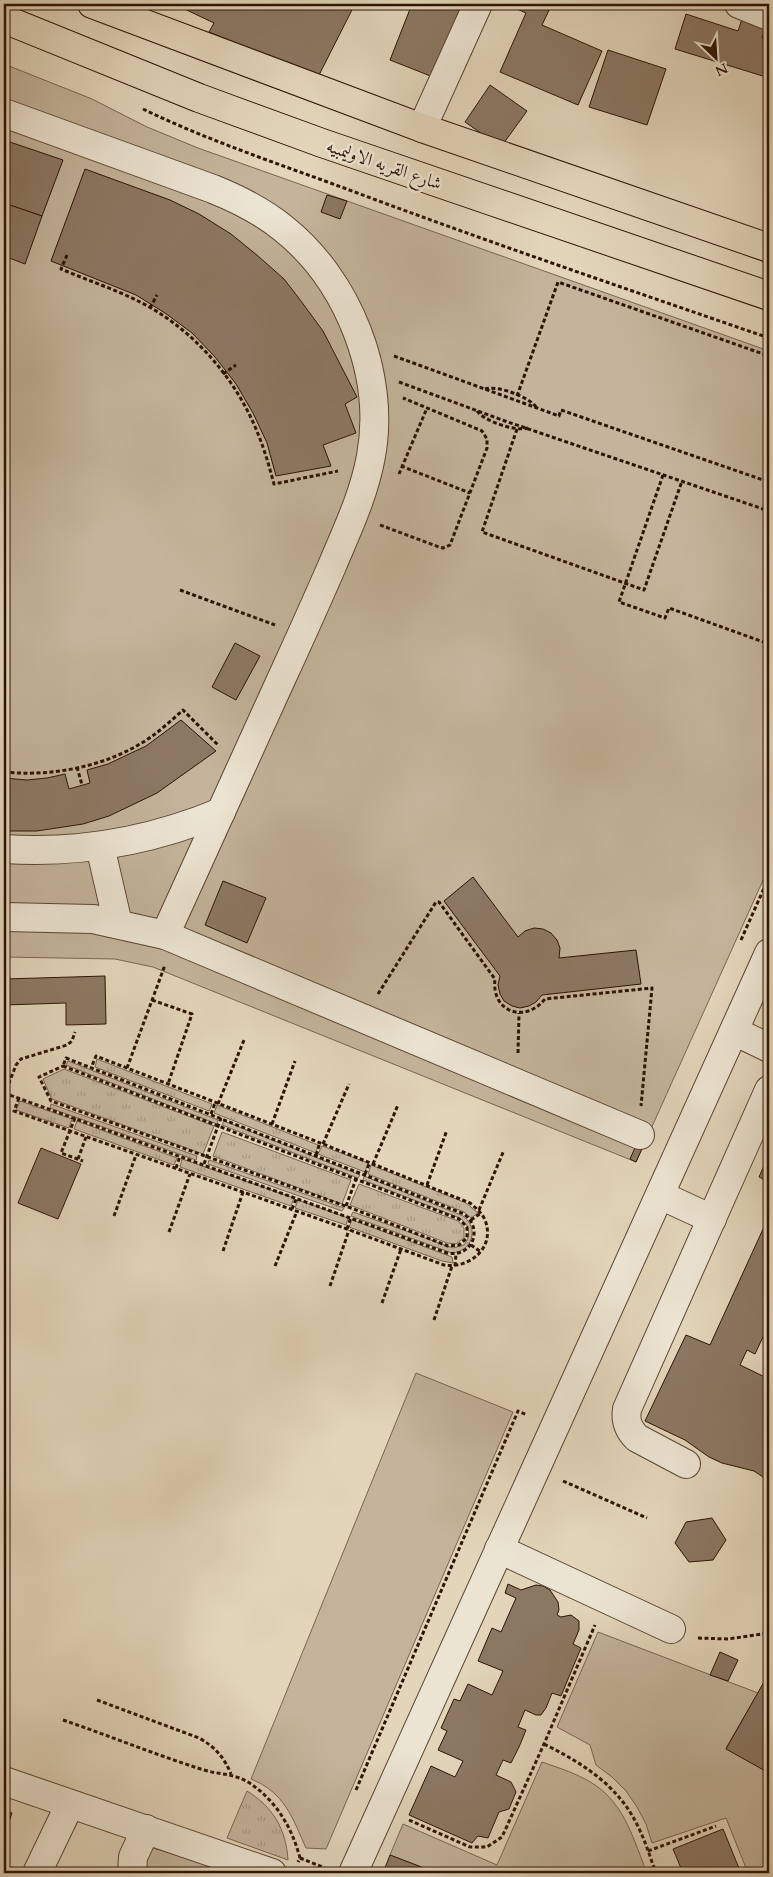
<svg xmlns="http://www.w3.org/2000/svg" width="773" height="1877" font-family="Cardo,Amiri,serif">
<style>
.grass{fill:url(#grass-tufts);stroke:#786450}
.garden{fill:#c3b49b;stroke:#786450}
.building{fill:#8b7863;stroke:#2d1305}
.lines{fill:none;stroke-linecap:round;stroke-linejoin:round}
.minor-casing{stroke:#5a4432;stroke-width:30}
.major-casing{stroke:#2d1305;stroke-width:30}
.path{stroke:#2d1305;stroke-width:3;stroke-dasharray:4 2.5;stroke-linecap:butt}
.minor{stroke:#ece4d2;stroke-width:28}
.major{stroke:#e2d5ba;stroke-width:28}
.labels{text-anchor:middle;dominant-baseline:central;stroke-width:5;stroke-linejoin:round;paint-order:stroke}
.street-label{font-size:18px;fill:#2d1305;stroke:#ece4d2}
</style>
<defs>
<pattern id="grass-tufts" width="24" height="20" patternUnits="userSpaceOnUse" patternTransform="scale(1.25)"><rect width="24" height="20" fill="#c3b49b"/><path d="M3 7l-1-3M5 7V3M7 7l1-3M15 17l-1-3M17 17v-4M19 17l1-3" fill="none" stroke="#a89a84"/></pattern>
</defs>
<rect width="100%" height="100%" fill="#e2d5ba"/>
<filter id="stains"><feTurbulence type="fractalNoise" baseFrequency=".004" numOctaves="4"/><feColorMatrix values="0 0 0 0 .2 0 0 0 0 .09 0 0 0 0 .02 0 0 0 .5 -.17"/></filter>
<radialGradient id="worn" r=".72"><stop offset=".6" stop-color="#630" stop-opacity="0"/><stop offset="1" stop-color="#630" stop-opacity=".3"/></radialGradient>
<g class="grass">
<path d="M97 1059 212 1104 209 1111 95 1067Z"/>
<path d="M68 1061 218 1120 217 1124 66 1065Z"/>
<path d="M64 1069 214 1126 203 1154 52 1099 43 1079Z"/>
<path d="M20 1101 72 1119 69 1128 16 1110Z"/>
<path d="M51 1104 197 1156 196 1160 50 1108Z"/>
<path d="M217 1105 318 1145 316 1153 214 1113Z"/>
<path d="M77 1121 177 1158 174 1165 74 1129Z"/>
<path d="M224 1121 360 1175 358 1178 222 1125Z"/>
<path d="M222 1132 351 1180 342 1204 213 1156Z"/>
<path d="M322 1146 368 1163 365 1172 318 1154Z"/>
<path d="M182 1159 294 1198 291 1206 180 1167Z"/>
<path d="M209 1160 344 1208 342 1211 208 1164Z"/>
<path d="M371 1165 466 1203 478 1213 471 1218 464 1212 368 1174Z"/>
<path d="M364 1176 463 1216C479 1228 473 1251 452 1253L351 1216 353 1212 453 1248 464 1245C472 1235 469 1225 460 1218L363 1180Z"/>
<path d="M359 1184 458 1221 464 1228V1238L456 1244 447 1243 350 1205Z"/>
<path d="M298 1200 348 1218 346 1225 295 1208Z"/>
<path d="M352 1220 452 1257 453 1263 442 1261 349 1227Z"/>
<path d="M247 1791C273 1807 286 1829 288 1860L227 1838Z"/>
</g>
<g class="garden">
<path d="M4 64 92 99 147 127 198 148 769 351V867L636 1162 153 967 115 959 4 957Z"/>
<path d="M416 1373 513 1412 326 1849 306 1848C292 1817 285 1793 251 1779Z"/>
<path d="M598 1632 758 1693 726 1748 769 1773V1873H748L726 1818 652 1843 646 1824 637 1807 626 1791 612 1777 596 1765 590 1745 557 1727Z"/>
<path d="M542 1762C559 1768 579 1774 595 1785 625 1805 634 1841 647 1873H437L390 1855 403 1824 497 1865Z"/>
<path d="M146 1846 238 1873H136Z"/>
</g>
<g class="building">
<path d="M174 4H355L318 77 209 32 214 23Z"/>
<path d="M412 4H455L461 6 433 77 390 60Z"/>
<path d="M506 4H552L542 25 602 51 578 105 500 72 526 13Z"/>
<path d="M744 13 768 20 762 38 769 40V65L766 77 675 49 686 14 738 31Z"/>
<path d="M608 50 666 69 647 125 589 107Z"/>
<path d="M490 85 527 111 501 147 465 122Z"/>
<path d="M4 140 63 160 42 216 4 203Z"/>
<path d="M85 169 170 200 199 214 231 234 258 256 284 279 298 297 323 331 357 397 345 404 356 433 323 445 331 466 276 476 267 443 253 413 236 384 215 357 192 333 165 313 136 295 51 261Z"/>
<path d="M327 195 347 201 340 219 321 212Z"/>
<path d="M4 203 42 216 25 264 4 256Z"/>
<path d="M235 643 260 656 236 700 212 687Z"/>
<path d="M181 720 216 751 157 793 109 816 83 824 37 831H4V778L27 780 47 778 65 774 69 789 90 783 87 770 108 764 146 746Z"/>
<path d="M473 877 518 937 525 931 534 928 543 929 551 933 557 940 560 948 559 958 636 950 641 984 542 995 536 1002 529 1006 520 1008 512 1006 504 1001 500 994 498 985 500 976 444 901Z"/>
<path d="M223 881 266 898 247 943 205 925Z"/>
<rect x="4" y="891" width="4" height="19"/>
<path d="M105 976 106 1024 66 1025V1003L4 1005V979Z"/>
<path d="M644 1128 650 1131 636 1162 630 1159Z"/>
<path d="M41 1148 81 1164 58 1219 18 1203Z"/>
<path d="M769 1154V1182L759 1177Z"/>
<path d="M769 1216V1324L755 1354 747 1350 740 1365 769 1379V1481L754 1471 722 1463 709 1457 685 1440 645 1421 686 1335 710 1345Z"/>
<path d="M712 1518 726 1540 713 1560 689 1562 675 1543 686 1522Z"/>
<path d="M508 1584 521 1590 536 1585 543 1586 550 1590 558 1602 559 1610 557 1615 561 1617 571 1615 579 1621V1630L573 1644 581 1648 561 1696 552 1693 546 1708 541 1715H536L525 1710 518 1727 526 1730 519 1747 511 1763 503 1760 496 1775 511 1782 516 1792 509 1809 499 1812 488 1838 478 1836 472 1843 409 1815 431 1766 455 1777 463 1761 438 1750 447 1731 441 1728 454 1699 460 1701 468 1684 492 1695 503 1671 478 1661 492 1628 501 1632 516 1598 505 1593Z"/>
<path d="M720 1652 738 1660 728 1681 710 1675Z"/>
<path d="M769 1673V1773L726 1749Z"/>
<path d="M4 1810 12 1813 4 1837Z"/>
<path d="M723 1829 741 1873H683L673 1849Z"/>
<path d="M390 1855 437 1873H383Z"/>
</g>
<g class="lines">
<defs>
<g id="minor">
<path d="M739 4 769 16"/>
<path d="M4 113 213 189C238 199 262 211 284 229 348 280 386 375 371 456 364 495 347 530 332 566 315 605 297 645 279 684 241 768 203 851 165 935"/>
<path d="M422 128 478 4"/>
<path d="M100 846 118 924"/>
<path d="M4 849C79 854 151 841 221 812"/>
<path d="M4 917 93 919 165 935 640 1135"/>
<path d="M734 1031 769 1048"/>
<path d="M660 1195 712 1219"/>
<path d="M686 1464 637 1438C628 1429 625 1421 627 1409L769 1090"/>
<path d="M499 1549 671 1629"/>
<path d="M4 1781 272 1873"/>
<path d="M37 1873 70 1804"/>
<path d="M132 1873 133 1857 146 1829"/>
<path d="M353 1873 769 953"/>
</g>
<g id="major">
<path d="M92 4 422 128 769 248"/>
<path d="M4 19 199 98 322 143 769 296"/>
</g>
</defs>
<use href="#minor" class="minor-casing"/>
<use href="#major" class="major-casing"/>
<g class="path">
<path d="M143 109C207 140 276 163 344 188 485 241 627 289 769 338"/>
<path d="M67 255 61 269C87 280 114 289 138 301 187 325 229 370 252 420 262 441 268 462 274 484L338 471"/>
<path d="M150 308 157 295"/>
<path d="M394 356 559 416 561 410 769 482"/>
<path d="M223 374 236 365"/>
<path d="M399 382 505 421 769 511"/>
<path d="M485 389C498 385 529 397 536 407"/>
<path d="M517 396 558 282 769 356"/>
<path d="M477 411C484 421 516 432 528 428"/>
<path d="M517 429 482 532 644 590 682 481"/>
<path d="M401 466 470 493"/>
<path d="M399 474 427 408"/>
<path d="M663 475 619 602 665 618 669 608 769 644"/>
<path d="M380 525 439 547 443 548 450 545 487 448V439L482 431 403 398"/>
<path d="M180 590 275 625"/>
<path d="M77 767 82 785"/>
<path d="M4 772C54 777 109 766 151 737 162 729 173 719 183 710L219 746"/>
<path d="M741 940 769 877"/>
<path d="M378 994 436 902H439L495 979C491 1012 525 1024 545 999L652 988 641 1106"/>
<path d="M152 1000 192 1014 168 1084"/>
<path d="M518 1053 519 1013"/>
<path d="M63 1066 459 1219 467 1227V1238L459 1245 448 1246 351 1208 51 1101 39 1077Z"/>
<path d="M127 1068 165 965"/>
<path d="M4 1093 447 1253C472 1258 484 1229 464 1214L66 1058 63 1066"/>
<path d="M4 1096 16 1065 21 1059 67 1045 72 1041 75 1032"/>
<path d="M19 1098 14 1111 347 1229 444 1265C469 1269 496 1248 485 1220 482 1213 476 1208 470 1203L323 1144 96 1056 91 1068"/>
<path d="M218 1104 244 1040"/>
<path d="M211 1114 215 1103"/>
<path d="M75 1118 61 1153 83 1161"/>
<path d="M272 1124 295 1061"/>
<path d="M323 1144 349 1084"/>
<path d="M316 1155 320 1143"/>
<path d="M78 1159 86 1137"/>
<path d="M204 1164 221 1118"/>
<path d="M373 1164 398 1105"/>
<path d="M176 1168 180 1156"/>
<path d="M365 1174 370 1162"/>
<path d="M427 1185 447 1130"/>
<path d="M346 1206 356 1179"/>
<path d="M292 1209 297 1197"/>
<path d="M479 1210 504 1150"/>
<path d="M114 1216 136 1155"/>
<path d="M471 1220 481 1213"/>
<path d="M347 1229 351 1217"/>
<path d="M169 1232 190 1174"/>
<path d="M471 1245 481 1252"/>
<path d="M223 1251 243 1192"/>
<path d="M275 1266 297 1211"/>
<path d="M455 1266 456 1254"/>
<path d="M330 1286 349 1230"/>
<path d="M382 1303 401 1249"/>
<path d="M434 1320 452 1266"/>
<path d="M563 1481 647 1518"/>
<path d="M698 1638 728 1639 769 1633"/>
<path d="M97 1700 199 1738C215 1747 224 1757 231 1774"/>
<path d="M63 1720C110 1736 156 1755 204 1770 220 1775 235 1773 251 1784 277 1802 292 1828 300 1858L298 1862"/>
<path d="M544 1744C586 1765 622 1788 641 1833 647 1846 651 1860 656 1873"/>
<path d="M356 1790 518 1411 527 1415"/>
<path d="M409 1820 470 1847H487L502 1837 544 1744 595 1625"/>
<path d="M648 1851 716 1826"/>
<path d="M300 1858 325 1868"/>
</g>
<use href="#minor" class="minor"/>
<use href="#major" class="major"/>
</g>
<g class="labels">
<g class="street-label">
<text transform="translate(384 165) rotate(19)">شارع القريه الاوليمبيه</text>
</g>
</g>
<rect width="773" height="1877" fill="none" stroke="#e2d5ba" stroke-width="20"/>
<rect x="5" y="5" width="763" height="1867" fill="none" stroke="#2d1305" stroke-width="2.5"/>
<rect x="10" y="10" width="753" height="1857" fill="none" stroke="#2d1305"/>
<g transform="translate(716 58) rotate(155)" stroke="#ece4d2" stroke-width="4" paint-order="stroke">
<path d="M0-4L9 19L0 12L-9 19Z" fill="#2d1305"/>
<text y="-8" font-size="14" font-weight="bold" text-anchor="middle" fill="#2d1305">N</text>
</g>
<rect width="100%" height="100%" filter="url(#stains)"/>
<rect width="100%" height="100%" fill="url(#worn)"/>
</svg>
